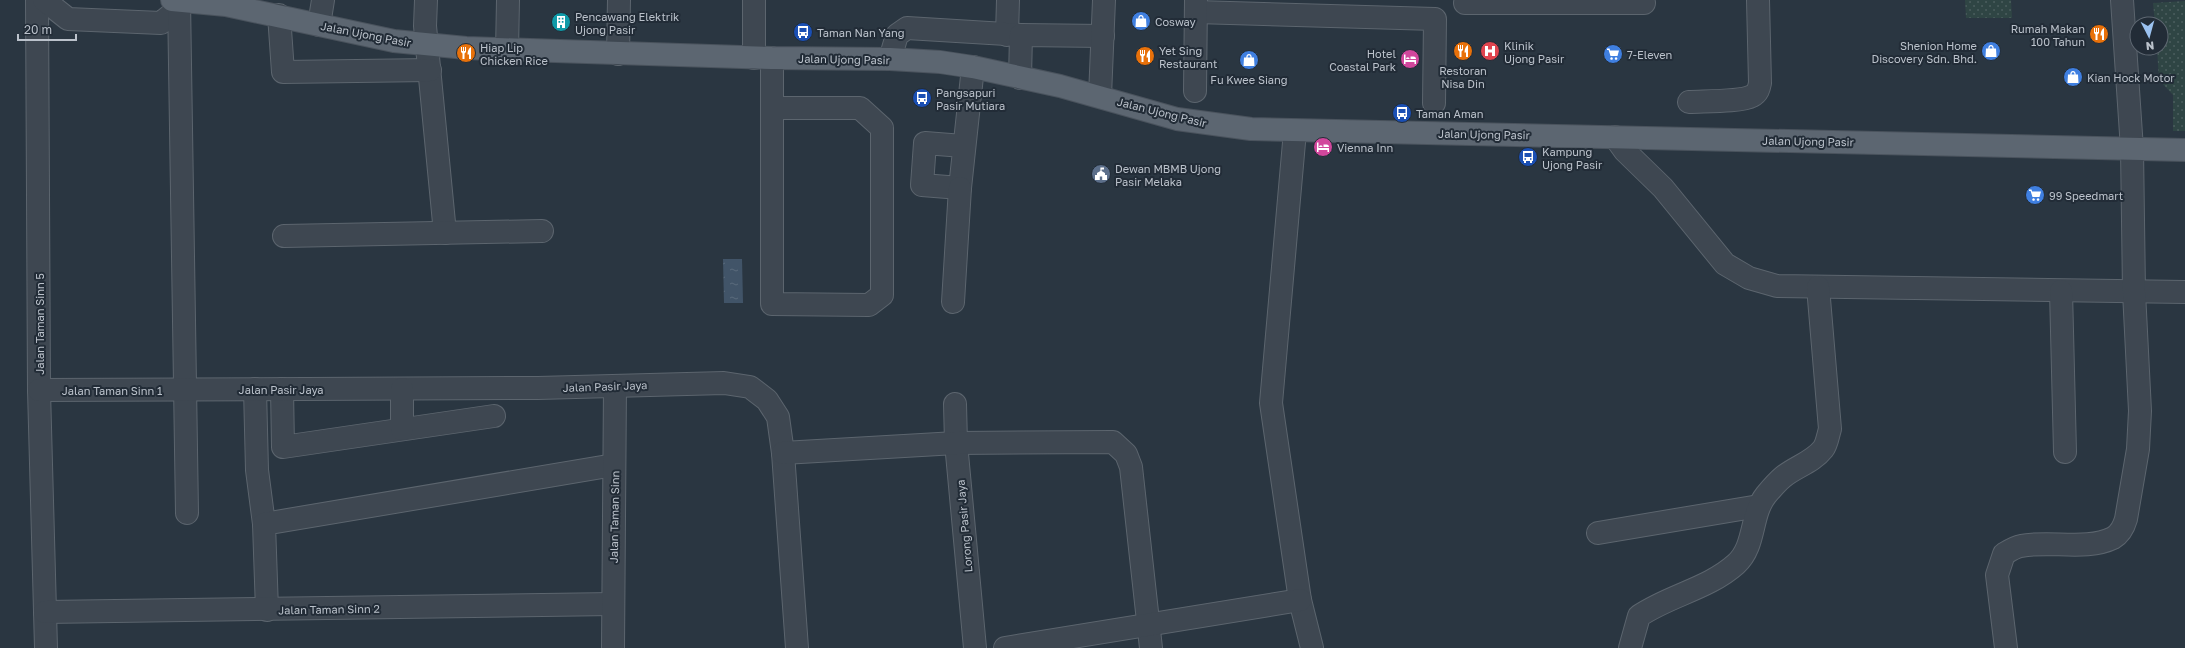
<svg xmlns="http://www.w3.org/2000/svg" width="2185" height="648" font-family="'Golos Text',sans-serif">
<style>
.grass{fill:url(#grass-dots)}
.water{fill:url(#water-ripples)}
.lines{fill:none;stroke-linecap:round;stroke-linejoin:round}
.minor-casing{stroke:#5c656e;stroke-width:24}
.major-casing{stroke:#4a535d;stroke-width:24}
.minor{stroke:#3e4751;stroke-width:22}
.major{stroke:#5c6671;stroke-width:22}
.labels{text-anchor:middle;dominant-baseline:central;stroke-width:4;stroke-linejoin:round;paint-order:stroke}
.poi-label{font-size:11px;fill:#bbc2cb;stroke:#222c37;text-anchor:start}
.street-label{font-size:11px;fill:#bbc2cb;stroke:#222c37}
</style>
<defs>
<pattern id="grass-dots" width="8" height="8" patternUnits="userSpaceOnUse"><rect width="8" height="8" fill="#2f4544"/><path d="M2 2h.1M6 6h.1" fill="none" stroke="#4b5e5e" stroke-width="1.8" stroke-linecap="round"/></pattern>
<pattern id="water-ripples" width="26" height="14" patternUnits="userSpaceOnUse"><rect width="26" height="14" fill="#415468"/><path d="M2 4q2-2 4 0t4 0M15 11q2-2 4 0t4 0" fill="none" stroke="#5a6b7c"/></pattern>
</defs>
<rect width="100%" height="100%" fill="#2a3641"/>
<g class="grass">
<path d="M1965 0H2011L2012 18H1966Z"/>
<path d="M2185 1V131H2173V95L2159 80 2157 48H2161V24H2155L2153 3Z"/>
</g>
<path class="water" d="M723 259H742L743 303H724Z"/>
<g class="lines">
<defs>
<g id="minor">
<path d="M37 0 39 390 46 648"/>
<path d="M44 0 68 19 161 23 173 13 179 0"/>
<path d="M179 0 187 513"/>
<path d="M426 0 425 26 445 233"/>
<path d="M1465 3H1644"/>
<path d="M1196 12 1435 19 1434 103"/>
<path d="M279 15 283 72 430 70"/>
<path d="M319 25 323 0"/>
<path d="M1007 35 1008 0"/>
<path d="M507 51 508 0"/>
<path d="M618 54 619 0"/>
<path d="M754 58V0"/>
<path d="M772 58V304L869 305 882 295V128L860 108H772"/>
<path d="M890 59 897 35 907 28 1021 35"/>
<path d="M1020 78 1021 35 1103 36"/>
<path d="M1195 91 1196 0"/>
<path d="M1100 96 1104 0"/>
<path d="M1689 102C1703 101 1741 102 1752 96 1758 93 1759 88 1760 83L1758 0"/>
<path d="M1295 131 1271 403 1300 600 1312 648"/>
<path d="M1615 137 1625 151 1663 188 1725 264 1749 278 1777 286 2185 292"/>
<path d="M963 146 925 143 922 185 960 188 973 67"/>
<path d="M284 236 542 231"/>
<path d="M2061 291 2065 452"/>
<path d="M953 302 960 188"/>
<path d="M255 389 257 470 264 524"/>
<path d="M282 389 283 447 494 416"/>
<path d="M39 390 538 388 724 383 750 387 767 400 778 417 783 453 797 648"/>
<path d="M955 404 956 443 975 648"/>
<path d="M402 429V389"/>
<path d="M783 453 956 443 1113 442 1126 454 1131 467 1151 648"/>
<path d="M1598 533 1759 506"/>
<path d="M267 610 264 524 614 465"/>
<path d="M45 612 613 604"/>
<path d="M613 648 615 386"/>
<path d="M1005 648 1300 600"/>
<path d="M1630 648 1639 616C1670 595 1708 589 1736 564 1756 546 1750 515 1766 495 1771 489 1777 482 1783 477 1795 467 1813 462 1823 449 1827 444 1828 435 1830 429L1818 287"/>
<path d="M2006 648 1997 575 2004 554C2009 551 2015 547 2021 546 2049 540 2087 551 2113 538 2120 534 2124 526 2126 519L2138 449 2140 411 2134 292 2132 149 2122 0"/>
</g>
<path id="major" d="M172 0 226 5 394 41 466 48 772 58 890 59 940 62 973 67 1060 86 1177 119 1251 129 2185 150"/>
</defs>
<use href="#minor" class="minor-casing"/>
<use href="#major" class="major-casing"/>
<use href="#minor" class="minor"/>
<use href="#major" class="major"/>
</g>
<defs>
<symbol id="shop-disc" viewBox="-11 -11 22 22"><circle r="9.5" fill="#3f7fe0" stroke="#222c37"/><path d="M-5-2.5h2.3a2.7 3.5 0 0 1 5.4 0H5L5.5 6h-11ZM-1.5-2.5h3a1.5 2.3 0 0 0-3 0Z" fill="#fff"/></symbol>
<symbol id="building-disc" viewBox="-11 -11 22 22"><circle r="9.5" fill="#0f9aa8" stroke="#222c37"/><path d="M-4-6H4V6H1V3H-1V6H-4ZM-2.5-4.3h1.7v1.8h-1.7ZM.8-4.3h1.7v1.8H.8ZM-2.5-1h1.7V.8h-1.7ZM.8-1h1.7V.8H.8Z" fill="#fff"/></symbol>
<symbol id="bus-disc" viewBox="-11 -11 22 22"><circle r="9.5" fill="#1a4fb4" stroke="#222c37"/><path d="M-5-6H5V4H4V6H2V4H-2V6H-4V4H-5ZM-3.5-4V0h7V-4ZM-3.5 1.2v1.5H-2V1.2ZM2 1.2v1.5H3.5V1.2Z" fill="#fff"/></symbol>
<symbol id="restaurant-disc" viewBox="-11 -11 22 22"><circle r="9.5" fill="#e8710a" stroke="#222c37"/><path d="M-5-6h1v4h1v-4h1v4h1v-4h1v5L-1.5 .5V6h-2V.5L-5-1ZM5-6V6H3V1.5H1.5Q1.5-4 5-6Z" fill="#fff"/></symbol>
<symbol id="hospital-disc" viewBox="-11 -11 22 22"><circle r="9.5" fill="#e0444e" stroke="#222c37"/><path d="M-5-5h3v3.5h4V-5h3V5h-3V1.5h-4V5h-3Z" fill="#fff"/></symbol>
<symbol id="supermarket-disc" viewBox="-11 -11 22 22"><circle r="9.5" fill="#3f7fe0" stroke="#222c37"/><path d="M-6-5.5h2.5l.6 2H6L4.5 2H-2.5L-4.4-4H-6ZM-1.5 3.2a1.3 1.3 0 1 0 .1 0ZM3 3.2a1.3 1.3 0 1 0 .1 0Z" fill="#fff"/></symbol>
<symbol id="hotel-disc" viewBox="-11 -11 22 22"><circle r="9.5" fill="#d1479c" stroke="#222c37"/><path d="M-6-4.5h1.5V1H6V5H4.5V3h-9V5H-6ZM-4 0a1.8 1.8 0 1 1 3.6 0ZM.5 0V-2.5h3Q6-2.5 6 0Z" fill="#fff"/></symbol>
<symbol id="civic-disc" viewBox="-11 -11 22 22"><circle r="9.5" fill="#5c6f8a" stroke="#222c37"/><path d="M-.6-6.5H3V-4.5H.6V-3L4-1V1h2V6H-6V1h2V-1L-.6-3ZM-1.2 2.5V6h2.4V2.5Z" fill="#fff"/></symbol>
</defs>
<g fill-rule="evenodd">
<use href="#shop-disc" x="1130" y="10" width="22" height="22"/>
<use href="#building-disc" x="550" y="11" width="22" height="22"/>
<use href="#bus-disc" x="792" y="21" width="22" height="22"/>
<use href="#restaurant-disc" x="2088" y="23" width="22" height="22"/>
<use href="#restaurant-disc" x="1452" y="40" width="22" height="22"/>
<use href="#hospital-disc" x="1479" y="40" width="22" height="22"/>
<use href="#shop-disc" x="1980" y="40" width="22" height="22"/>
<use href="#restaurant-disc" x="455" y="42" width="22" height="22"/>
<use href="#supermarket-disc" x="1602" y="43" width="22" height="22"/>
<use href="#restaurant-disc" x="1134" y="45" width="22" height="22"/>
<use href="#hotel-disc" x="1399" y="48" width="22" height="22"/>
<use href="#shop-disc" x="1238" y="49" width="22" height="22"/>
<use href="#shop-disc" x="2062" y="66" width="22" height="22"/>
<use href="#bus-disc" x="911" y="87" width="22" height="22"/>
<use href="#bus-disc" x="1391" y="102" width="22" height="22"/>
<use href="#hotel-disc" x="1312" y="136" width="22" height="22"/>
<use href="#bus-disc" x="1517" y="146" width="22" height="22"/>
<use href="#civic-disc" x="1090" y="163" width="22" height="22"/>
<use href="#supermarket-disc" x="2024" y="184" width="22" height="22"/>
</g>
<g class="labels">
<g class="poi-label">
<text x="575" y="16">Pencawang Elektrik<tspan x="575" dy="13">Ujong Pasir</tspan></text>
<text x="1155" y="21">Cosway</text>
<text x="2085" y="28" text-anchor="end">Rumah Makan<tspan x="2085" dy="13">100 Tahun</tspan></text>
<text x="817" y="32">Taman Nan Yang</text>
<text x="1504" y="45">Klinik<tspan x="1504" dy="13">Ujong Pasir</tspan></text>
<text x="1977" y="45" text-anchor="end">Shenion Home<tspan x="1977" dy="13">Discovery Sdn. Bhd.</tspan></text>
<text x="480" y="47">Hiap Lip<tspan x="480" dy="13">Chicken Rice</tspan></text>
<text x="1159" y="50">Yet Sing<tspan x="1159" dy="13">Restaurant</tspan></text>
<text x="1396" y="53" text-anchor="end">Hotel<tspan x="1396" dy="13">Coastal Park</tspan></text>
<text x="1627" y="54">7-Eleven</text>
<text x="1463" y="70" text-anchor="middle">Restoran<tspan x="1463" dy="13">Nisa Din</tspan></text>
<text x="2087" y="77">Kian Hock Motor</text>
<text x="1249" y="79" text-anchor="middle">Fu Kwee Siang</text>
<text x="936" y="92">Pangsapuri<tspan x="936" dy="13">Pasir Mutiara</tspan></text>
<text x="1416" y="113">Taman Aman</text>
<text x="1337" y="147">Vienna Inn</text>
<text x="1542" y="151">Kampung<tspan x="1542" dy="13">Ujong Pasir</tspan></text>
<text x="1115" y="168">Dewan MBMB Ujong<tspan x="1115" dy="13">Pasir Melaka</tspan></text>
<text x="2049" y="195">99 Speedmart</text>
</g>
<g class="street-label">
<text transform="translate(366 34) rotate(11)">Jalan Ujong Pasir</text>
<text transform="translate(844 59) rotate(1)">Jalan Ujong Pasir</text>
<text transform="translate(1162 112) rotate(14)">Jalan Ujong Pasir</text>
<text transform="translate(1484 134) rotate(1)">Jalan Ujong Pasir</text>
<text transform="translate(1808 141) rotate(1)">Jalan Ujong Pasir</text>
<text transform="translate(39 324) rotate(-90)">Jalan Taman Sinn 5</text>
<text transform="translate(605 386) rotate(-2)">Jalan Pasir Jaya</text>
<text x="281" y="389">Jalan Pasir Jaya</text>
<text x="112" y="390">Jalan Taman Sinn 1</text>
<text transform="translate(614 517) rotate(-89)">Jalan Taman Sinn</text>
<text transform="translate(964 526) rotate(-95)">Lorong Pasir Jaya</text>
<text transform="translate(329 609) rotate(-1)">Jalan Taman Sinn 2</text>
</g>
</g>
<g transform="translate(2149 36) rotate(174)"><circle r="19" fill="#222c37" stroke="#5f6872"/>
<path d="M0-3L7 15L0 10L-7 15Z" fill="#9bc2f0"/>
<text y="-6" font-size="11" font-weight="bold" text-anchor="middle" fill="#bbc2cb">N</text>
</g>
<path d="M18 34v6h58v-6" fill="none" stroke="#bbc2cb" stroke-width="2"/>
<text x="24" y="34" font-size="12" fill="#bbc2cb" stroke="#222c37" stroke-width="3" paint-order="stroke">20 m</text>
</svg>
